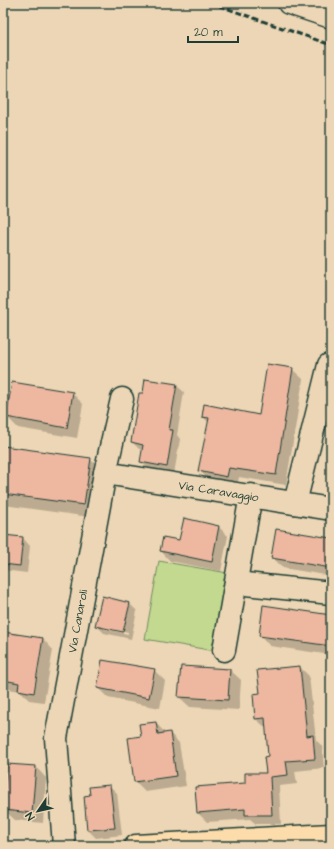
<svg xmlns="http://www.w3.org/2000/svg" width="334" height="849" font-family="'Architects Daughter',sans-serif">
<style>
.green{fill:#c2d98f;stroke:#708b62}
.shadow{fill:#0003;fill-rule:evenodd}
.building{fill:#edb7a0;stroke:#1f3d34}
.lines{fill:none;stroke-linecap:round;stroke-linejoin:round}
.minor-casing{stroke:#1f3d34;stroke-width:25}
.major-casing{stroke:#1f3d34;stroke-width:25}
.minor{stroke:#ecd6b5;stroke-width:22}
.major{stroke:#fddcac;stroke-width:22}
.rail{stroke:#1f3d34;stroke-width:3;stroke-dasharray:6 3;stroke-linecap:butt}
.labels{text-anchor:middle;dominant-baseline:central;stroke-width:3;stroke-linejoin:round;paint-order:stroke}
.street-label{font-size:12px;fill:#1f3d34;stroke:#ecd6b5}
</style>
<rect width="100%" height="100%" fill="#ecd6b5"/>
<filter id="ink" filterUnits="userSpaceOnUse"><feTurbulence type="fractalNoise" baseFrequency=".025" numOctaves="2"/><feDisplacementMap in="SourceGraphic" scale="8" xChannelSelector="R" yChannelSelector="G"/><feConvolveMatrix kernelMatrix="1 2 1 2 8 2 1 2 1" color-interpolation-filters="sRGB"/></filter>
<g filter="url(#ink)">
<path class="green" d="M159 561 228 573 215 651 145 639Z"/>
<g class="shadow">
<path d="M292 369 303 379 286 485 239 477 237 487 210 481 200 471 209 423 203 417 260 416Z"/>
<path d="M176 385 184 392 177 435 180 439 174 474 149 469 141 462 143 450 139 449 132 442Z"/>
<path d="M72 393 83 404 77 438 18 428 7 417Z"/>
<path d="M3 447 90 459 103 472 97 518 4 505 3 503Z"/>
<path d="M185 519 219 527 228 536 221 571 170 561 161 551 180 541Z"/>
<path d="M3 536 23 538 30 546 27 573 3 570Z"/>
<path d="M331 539V576L283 568 272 557Z"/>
<path d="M129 603 137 611 131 639 104 633 96 625ZM104 626 128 632V634L104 629Z"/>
<path d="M331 616V655L270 646 260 636Z"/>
<path d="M3 633 43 639 53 650 44 702 29 700 20 691 3 688Z"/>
<path d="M181 667 230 670 241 680 239 710 190 707 179 697Z"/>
<path d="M300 667 309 676 316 740 322 746 324 768 295 771 297 784 279 786 281 824H256L250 819 207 822 198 813 246 784 267 774 269 757 266 728 256 719 261 694Z"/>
<path d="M154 670 165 681 160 708 108 698 98 688Z"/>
<path d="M156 723 166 734 170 733 179 743 186 786 145 792 135 782 142 737Z"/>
<path d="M36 767 46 778 43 823 15 820 4 810Z"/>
<path d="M110 786 117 793 122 835 96 838 88 830 85 797 91 796Z"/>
</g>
<g class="building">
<path d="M267 364 293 368 276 475 229 468 227 477 198 471 209 418 202 417 204 404 259 415Z"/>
<path d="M145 379 177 384 169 430H173L167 467 140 462 143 445 131 442 139 393H143Z"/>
<path d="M12 382 73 392 67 428 6 417Z"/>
<path d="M3 446 91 458 84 505 3 494Z"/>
<path d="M184 518 219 526 212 562 160 551 163 537 179 540Z"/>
<path d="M276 529 331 538V568L271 558Z"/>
<path d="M3 535 23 537 20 566 3 564Z"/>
<path d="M102 596 130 603 123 632 95 626Z"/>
<path d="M263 605 331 615V646L259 636Z"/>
<path d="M3 632 43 638 34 693 18 690 19 683 3 680Z"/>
<path d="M102 660 155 669 149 698 97 688Z"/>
<path d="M181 666 230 669 228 700 178 697Z"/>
<path d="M300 666 307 736 313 735 315 759 286 761 288 775 270 777 272 815H245V809L197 813 195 787 245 783V773H266L264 757 268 756 265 718 255 719 253 694 260 693 257 670Z"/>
<path d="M156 722 158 734 170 732 176 776 134 782 128 738 141 736 139 724Z"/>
<path d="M7 764 36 766 32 813 3 810Z"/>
<path d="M110 785 115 828 87 830 84 796 90 795 89 787Z"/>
</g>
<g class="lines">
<defs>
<g id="minor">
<path d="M289 3 331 17"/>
<path id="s1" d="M105 473 331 509"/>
<path d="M295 503 329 365"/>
<path d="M236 583 331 593"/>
<path d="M224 650 251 495"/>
<path id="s2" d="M64 846 56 738 105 473 122 399"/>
</g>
<path id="major" d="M136 846 331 835"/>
</defs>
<use href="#minor" class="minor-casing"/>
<use href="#major" class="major-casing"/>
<use href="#minor" class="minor"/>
<use href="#major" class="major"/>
<path class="rail" d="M211 3 331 45"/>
</g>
</g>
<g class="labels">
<g class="street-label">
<text stroke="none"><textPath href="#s1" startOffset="115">Via Caravaggio</textPath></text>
<text stroke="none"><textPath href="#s2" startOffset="227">Via Canaroli</textPath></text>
</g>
</g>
<rect width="334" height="849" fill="none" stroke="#ecd6b5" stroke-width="16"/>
<rect x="8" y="8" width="318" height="833" fill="none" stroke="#1f3d34" stroke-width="1.5" filter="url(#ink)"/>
<g transform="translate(38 811) rotate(236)" stroke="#ecd6b5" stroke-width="3" paint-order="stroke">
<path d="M0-3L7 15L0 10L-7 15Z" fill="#1f3d34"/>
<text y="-6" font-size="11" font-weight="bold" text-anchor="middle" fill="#1f3d34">N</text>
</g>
<path d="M188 36v6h50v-6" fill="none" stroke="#1f3d34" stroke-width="2"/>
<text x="194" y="36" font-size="12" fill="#1f3d34" stroke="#ecd6b5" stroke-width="3" paint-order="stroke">20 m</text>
</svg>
